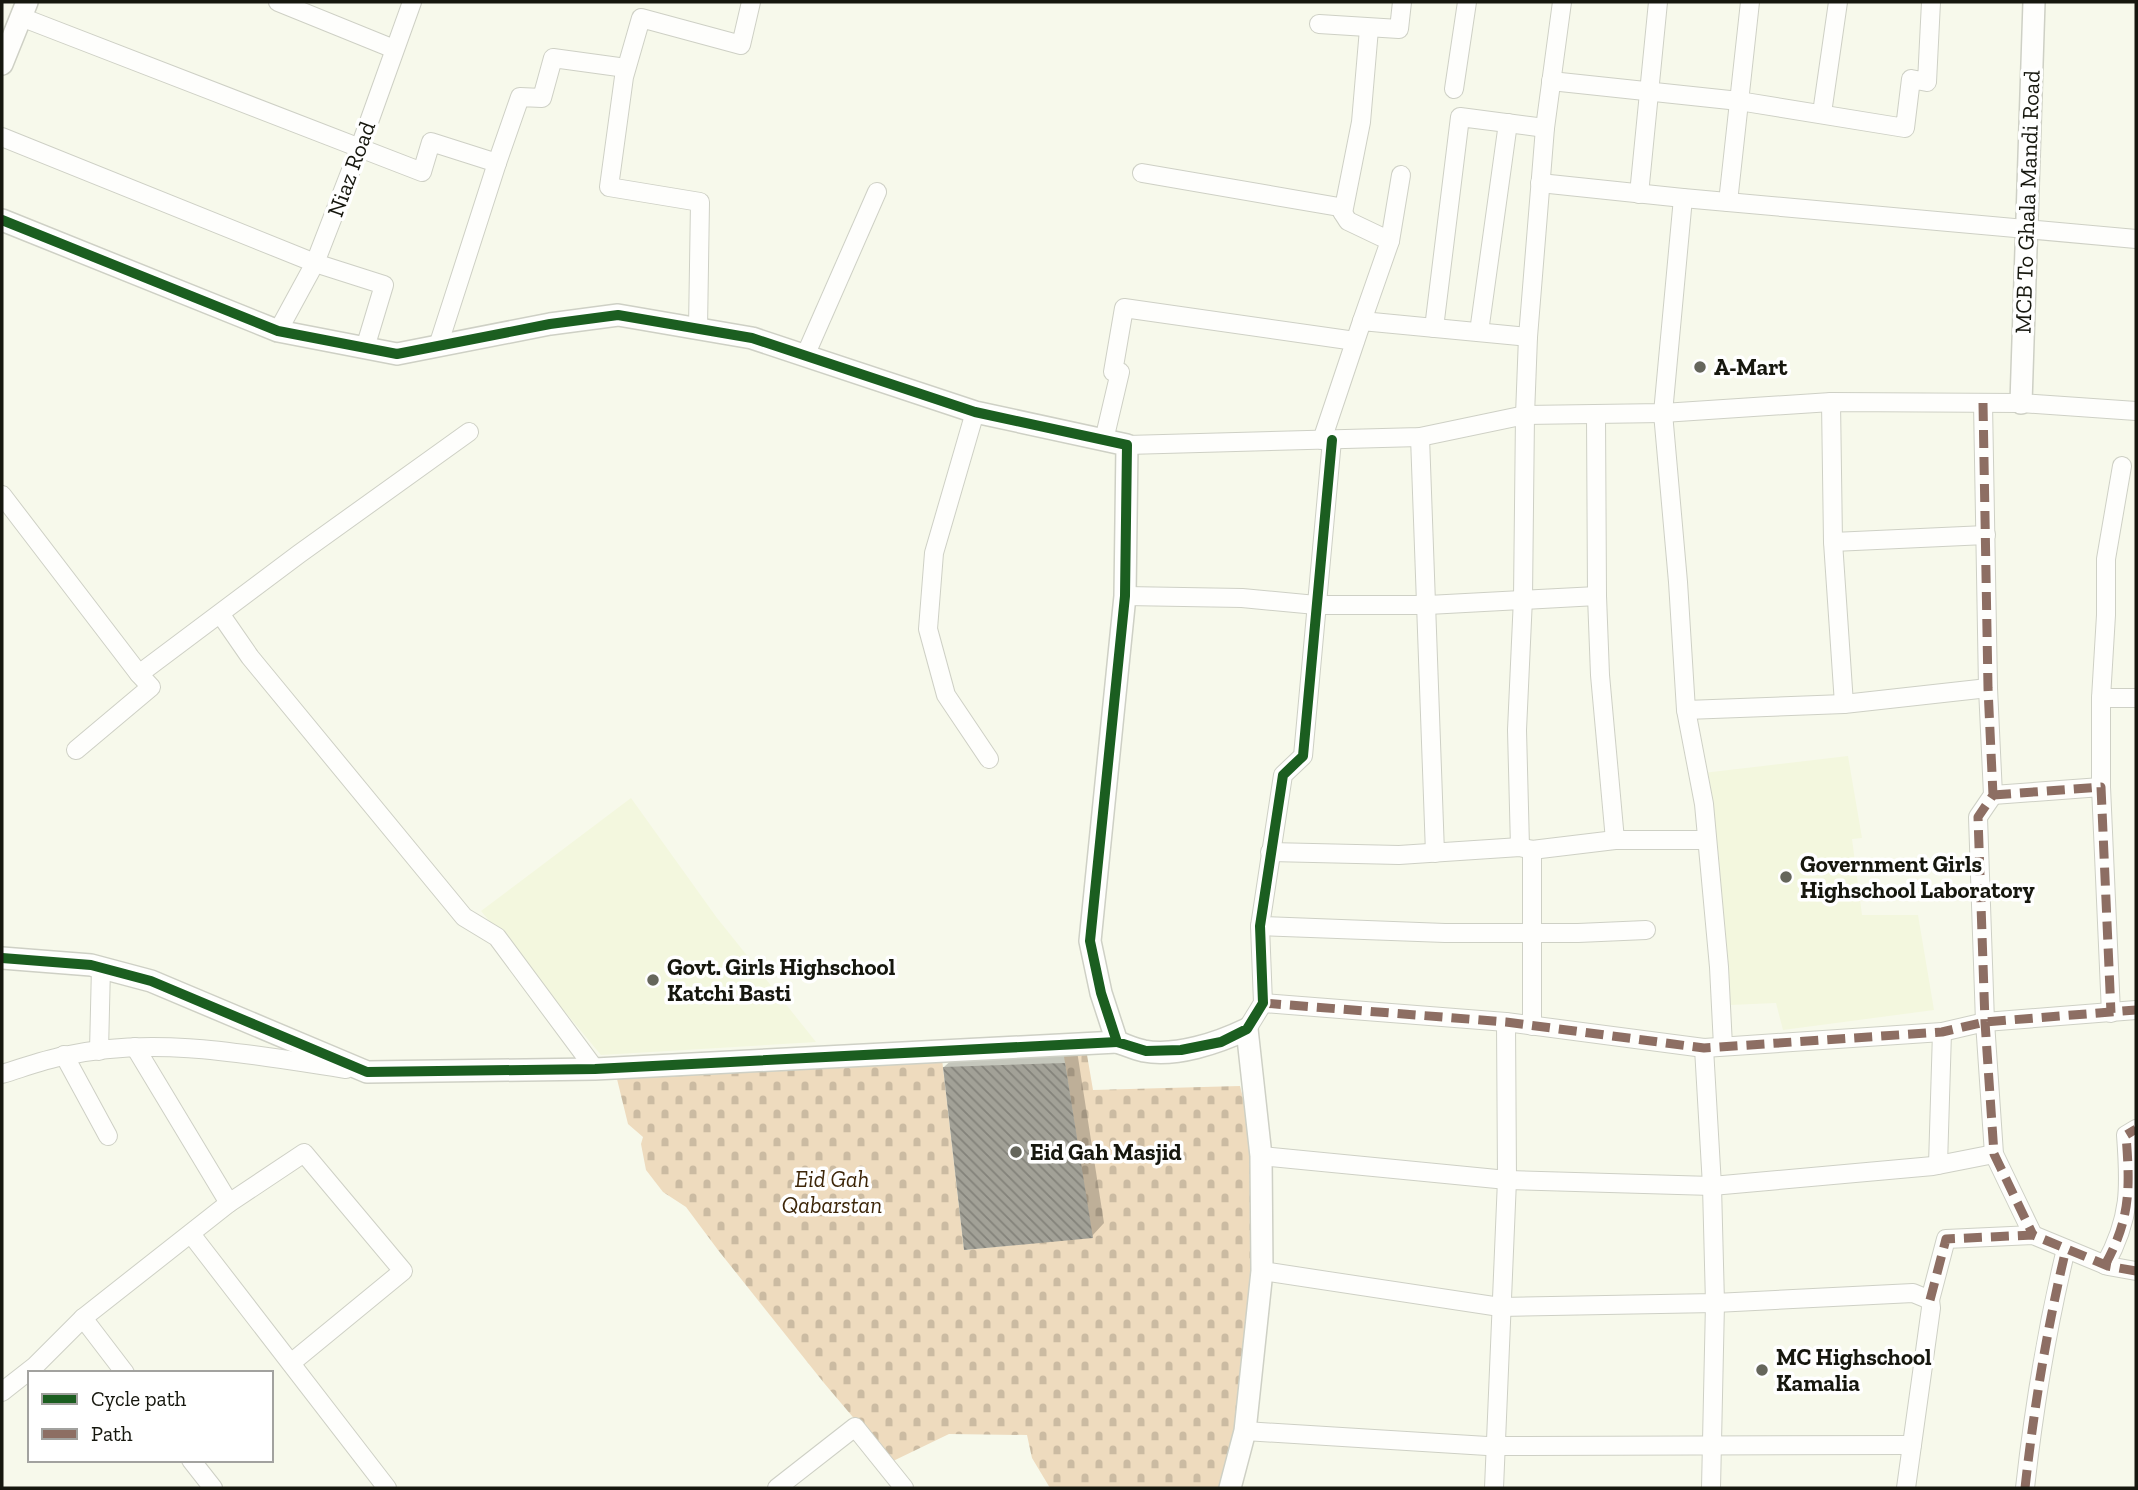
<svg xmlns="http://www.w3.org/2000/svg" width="2138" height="1490" font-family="'Zilla Slab',serif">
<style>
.built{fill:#f3f7de}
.cemetery{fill:url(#cemetery-stones)}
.shadow{fill:#0003}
.building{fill:url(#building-back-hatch)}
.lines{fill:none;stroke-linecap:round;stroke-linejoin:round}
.minor-casing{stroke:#ced0c5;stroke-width:20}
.tertiary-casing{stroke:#ced0c5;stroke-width:24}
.minor{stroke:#fefefc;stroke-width:18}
.tertiary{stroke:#fefefc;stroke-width:21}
.quiet{stroke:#8d6e63;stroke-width:9;stroke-dasharray:18 9;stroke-linecap:butt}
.cycleway-casing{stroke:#fff;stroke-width:15}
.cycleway{stroke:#1b5e20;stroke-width:10}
.poi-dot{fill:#65665b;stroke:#fff;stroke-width:2.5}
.labels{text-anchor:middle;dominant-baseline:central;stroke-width:7;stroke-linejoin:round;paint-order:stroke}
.street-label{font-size:23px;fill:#16170e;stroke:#fff}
.poi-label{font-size:23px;font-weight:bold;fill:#16170e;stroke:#fff;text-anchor:start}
.park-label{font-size:23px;font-style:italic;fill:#3d2609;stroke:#fff}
</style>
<defs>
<pattern id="cemetery-stones" width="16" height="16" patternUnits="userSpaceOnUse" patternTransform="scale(1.75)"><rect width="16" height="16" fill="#eedbbe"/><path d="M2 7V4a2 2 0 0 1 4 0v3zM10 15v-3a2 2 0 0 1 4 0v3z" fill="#cbbba2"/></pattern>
<pattern id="building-back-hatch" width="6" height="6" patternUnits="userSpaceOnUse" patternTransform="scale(1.75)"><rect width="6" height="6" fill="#a2a197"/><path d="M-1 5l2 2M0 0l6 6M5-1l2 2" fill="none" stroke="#83827a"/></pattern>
</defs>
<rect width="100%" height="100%" fill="#f7f9eb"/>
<g class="built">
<path d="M1848 756 1862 838 1852 839 1862 915H1918L1934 1010 1783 1030 1776 1003 1730 1005 1703 773Z"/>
<path d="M631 798 717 918 816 1042 601 1055 481 911Z"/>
</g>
<path class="cemetery" d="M1086 1049 1093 1090 1240 1086 1257 1154 1255 1284 1238 1428 1223 1488H1050L1032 1458 1027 1435 949 1434 891 1462 824 1383 718 1250 686 1207 663 1192 646 1170 641 1144 643 1137 628 1124 617 1079 942 1059 964 1250 1092 1237 1063 1050Z"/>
<path class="shadow" d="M1077 1051 1104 1223 1092 1236 944 1067 957 1055Z"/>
<path class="building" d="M1065 1063 1093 1238 964 1250 943 1067Z"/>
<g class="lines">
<defs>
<g id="minor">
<path d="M278 2 394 49"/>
<path d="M21 17 422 172 431 142 497 163"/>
<path d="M1319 24 1399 29 1402 2"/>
<path d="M1551 81 1739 101 1905 128 1911 79 1927 82 1931 2"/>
<path d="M1454 89 1467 2"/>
<path d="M1822 113 1838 2"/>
<path d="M2 137 315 263 384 285 365 348"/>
<path d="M1142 173 1339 207 1348 221 1390 241 1362 321"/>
<path d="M1540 183 1683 198 2136 239"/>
<path d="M1639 194 1658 2"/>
<path d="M1683 198 1663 413 1678 582 1686 710 1704 804 1719 967 1723 1046"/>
<path d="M1728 202 1750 2"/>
<path d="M1343 213 1361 122 1369 29"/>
<path d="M1390 241 1401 175"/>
<path d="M1434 328 1460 117 1545 128"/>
<path d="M698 329 700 202 609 187 624 77 641 18 741 45 751 2"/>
<path d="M278 331 315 263 360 147 412 2"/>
<path d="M1479 332 1508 123"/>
<path d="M438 346 497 163 520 97 542 98 553 58 626 68"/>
<path d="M805 356 877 192"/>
<path d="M1831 402 1833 542 1844 704"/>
<path d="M1983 403 1988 688 1993 795 1978 817 1985 1022 1994 1154 2033 1235"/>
<path d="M975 412 934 553 928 629 946 695 989 759"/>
<path d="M1596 415 1597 596 1600 675 1615 840"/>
<path d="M1420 437 1435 853"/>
<path d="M1104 440 1120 372H1113L1124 308 1355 341"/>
<path d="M1322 440 1362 321 1528 337"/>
<path d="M1127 445 1420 437 1525 415 1663 413 1831 402 2021 403 2136 411"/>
<path d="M2 495 139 674"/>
<path d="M1833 542 1986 535"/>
<path d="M1125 596 1242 598 1316 605H1428L1597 596"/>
<path d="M221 615 250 657 464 917 497 937 595 1069"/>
<path d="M2101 698 2106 615V559L2122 466"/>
<path d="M1686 710 1844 704 1988 688"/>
<path d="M76 750 151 687 139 674 299 554 469 432"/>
<path d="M2101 787V698H2136"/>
<path d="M1993 795 2101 787 2111 1013"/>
<path d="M1520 847 1517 730 1523 598 1525 415 1528 337 1545 128 1562 2"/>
<path d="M1532 850V1026"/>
<path d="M1270 852 1399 855 1520 847 1532 850 1615 840H1706"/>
<path d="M1260 926 1445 933H1578L1646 930"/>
<path d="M1263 1003 1506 1022 1704 1048 1942 1032 1985 1022 2136 1010"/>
<path d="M1247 1029 1263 1003 1260 926 1283 775 1303 756 1332 440"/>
<path d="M135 1047 229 1203"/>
<path d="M1704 1048 1712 1186 1715 1303 1711 1488"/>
<path d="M99 1051 101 967"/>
<path d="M64 1055 108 1136"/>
<path d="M2 1074C22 1068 43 1060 64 1056 156 1035 254 1055 346 1069"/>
<path d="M1261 1156 1507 1180 1712 1186 1933 1166 1994 1154"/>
<path d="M1938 1165 1942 1032"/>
<path d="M191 1234 387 1488"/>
<path d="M2105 1265C2131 1218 2130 1187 2126 1135L2136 1129"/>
<path d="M1262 1271 1500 1307 1715 1303 1913 1293 1930 1300 1931 1308 1906 1488"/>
<path d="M1930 1300 1946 1239 2033 1235 2108 1266 2136 1271"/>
<path d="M83 1318 125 1373"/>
<path d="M2 1392 35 1366 83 1318 229 1203 304 1153 403 1271 291 1363"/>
<path d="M1245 1431 1487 1446 1912 1445"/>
<path d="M191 1460 213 1488"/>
<path d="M777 1488 855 1427 904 1488"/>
<path d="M1494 1488 1507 1180 1506 1022"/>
<path d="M2025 1488C2034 1407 2047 1328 2066 1249"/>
</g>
<g id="tertiary">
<path d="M2 64 27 2"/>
<path d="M2 220 278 331 397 354 550 324 618 315 752 338 975 412 1127 445 1125 596 1090 941 1101 993 1117 1042C1126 1045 1135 1049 1144 1051 1176 1057 1218 1043 1247 1029L1261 1156 1262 1271 1245 1431 1230 1488"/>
<path d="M2021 403 2034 2"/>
<path d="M2 958 91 965 151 981 367 1072 595 1069 1117 1042"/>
</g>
</defs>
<use href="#minor" class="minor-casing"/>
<use href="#tertiary" class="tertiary-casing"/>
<use href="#minor" class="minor"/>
<use href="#tertiary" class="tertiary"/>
<g class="quiet">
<path d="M1983 403 1988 688 1993 795 1978 817 1985 1022 1994 1154 2033 1235"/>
<path d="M1993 795 2101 787 2111 1013"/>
<path d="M1263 1003 1506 1022 1704 1048 1942 1032 1985 1022 2136 1010"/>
<path d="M2105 1265C2131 1218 2130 1187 2126 1135L2136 1129"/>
<path d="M1930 1300 1946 1239 2033 1235 2108 1266 2136 1271"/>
<path d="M2025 1488C2034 1407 2047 1328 2066 1249"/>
</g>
<defs>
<g id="cycleway">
<path d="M2 220 278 331 397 354 550 324 618 315 752 338 975 412 1127 445 1125 596 1090 941 1101 993 1117 1042 1146 1051 1181 1050 1221 1042 1247 1029 1263 1003 1260 926 1283 775 1303 756 1332 440"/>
<path d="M2 958 91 965 151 981 367 1072 595 1069 1117 1042"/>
</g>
</defs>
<use href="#cycleway" class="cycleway-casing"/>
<use href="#cycleway" class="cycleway"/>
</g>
<g class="poi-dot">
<circle cx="1700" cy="367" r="7"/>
<circle cx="1786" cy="877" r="7"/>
<circle cx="653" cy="980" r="7"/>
<circle cx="1016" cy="1152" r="7"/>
<circle cx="1762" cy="1370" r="7"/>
</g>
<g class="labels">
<g class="street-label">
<text transform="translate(351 169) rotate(-70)">Niaz Road</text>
<text transform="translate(2027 202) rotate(-88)">MCB To Ghala Mandi Road</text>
</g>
<g class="poi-label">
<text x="1714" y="367">A-Mart</text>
<text x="1800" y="864">Government Girls<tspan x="1800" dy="26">Highschool Laboratory</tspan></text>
<text x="667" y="967">Govt. Girls Highschool<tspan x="667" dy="26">Katchi Basti</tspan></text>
<text x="1030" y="1152">Eid Gah Masjid</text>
<text x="1776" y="1357">MC Highschool<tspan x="1776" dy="26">Kamalia</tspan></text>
</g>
<g class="park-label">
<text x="832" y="1179">Eid Gah<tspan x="832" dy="26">Qabarstan</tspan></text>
</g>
</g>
<rect width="2138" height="1490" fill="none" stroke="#16170e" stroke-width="7"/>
<rect x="28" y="1371" width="245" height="91" fill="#ffffff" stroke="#a2a29f" stroke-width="2"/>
<rect x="42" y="1394" width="35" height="10" fill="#1b5e20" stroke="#a2a29f" stroke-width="2"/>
<text x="91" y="1406" font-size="21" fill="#16170e">Cycle path</text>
<rect x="42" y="1429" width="35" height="10" fill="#8d6e63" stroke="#a2a29f" stroke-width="2"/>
<text x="91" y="1441" font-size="21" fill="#16170e">Path</text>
</svg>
